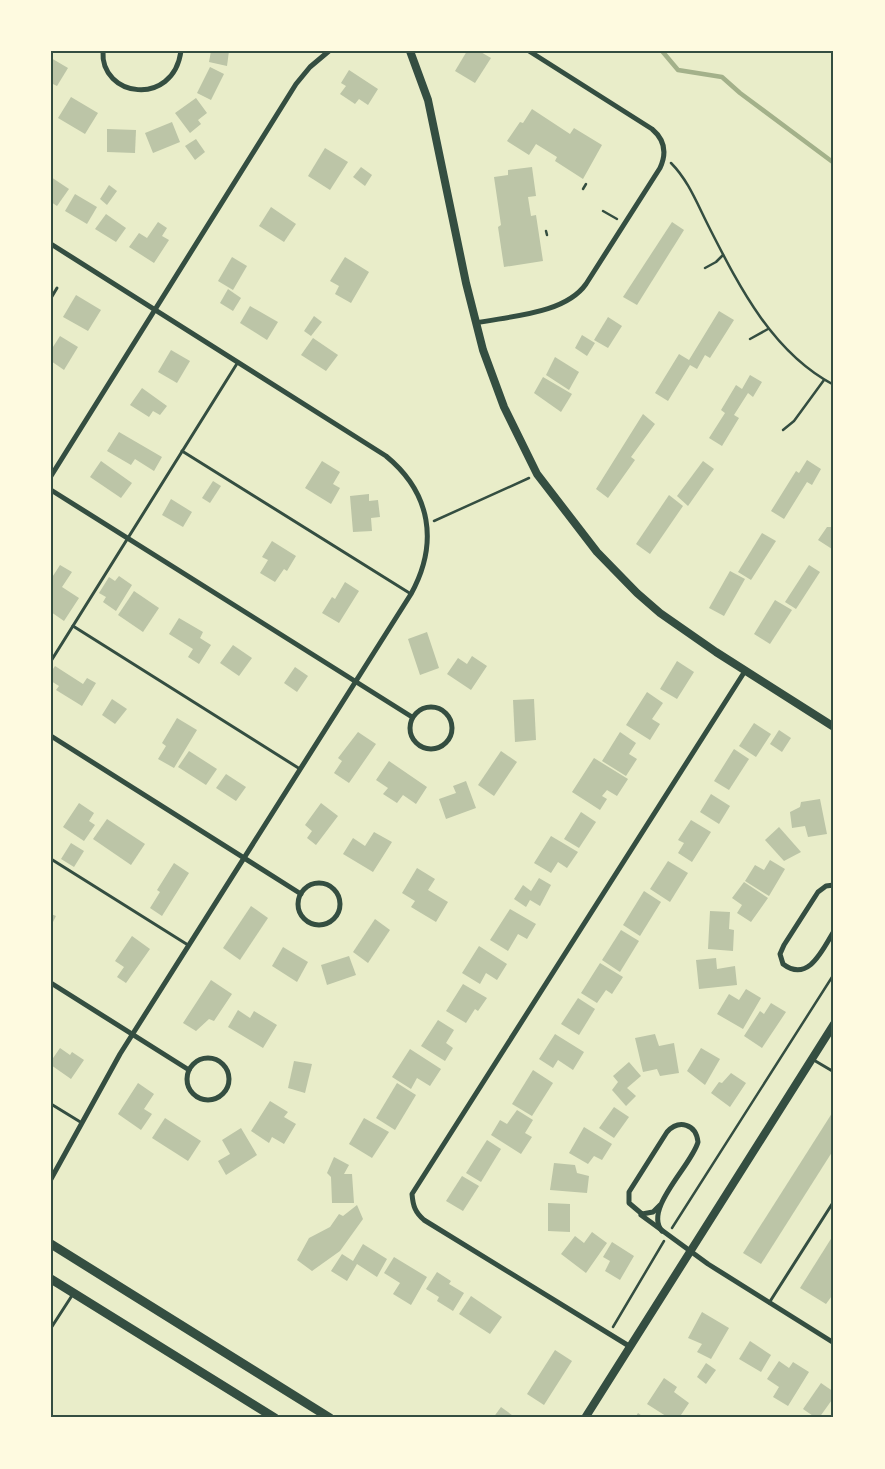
<svg xmlns="http://www.w3.org/2000/svg" width="885" height="1469" font-family="Jost,sans-serif">
<style>
.lines{fill:none;stroke-linecap:round;stroke-linejoin:round}
.stream{stroke:#a3b18a;stroke-width:4.5}
.building{fill:#bcc5a7}
.path{stroke:#344e41;stroke-width:2.5}
.service{stroke:#344e41;stroke-width:3}
.minor{stroke:#344e41;stroke-width:5}
.tertiary{stroke:#344e41;stroke-width:8}
.primary{stroke:#344e41;stroke-width:9}
.neatline{fill:none;stroke:#344e41;stroke-width:2}
</style>
<rect width="100%" height="100%" fill="#e9edc9"/>
<g class="lines">
<path class="stream" d="M662 51 678 70 722 77 740 93 834 163"/>
</g>
<g class="building">
<path d="M211 51H229L227 66 209 62Z"/>
<path d="M467 51H479L491 58 475 83 455 71Z"/>
<path d="M51 58 68 68 57 86 51 83Z"/>
<path d="M210 67 224 74 211 100 197 93Z"/>
<path d="M349 70 378 89 368 105 359 99 355 104 340 94 346 86 341 83Z"/>
<path d="M71 97 98 113 85 134 58 118Z"/>
<path d="M196 98 207 113 198 120 201 124 190 133 175 113Z"/>
<path d="M532 109 570 134 574 128 602 145 583 179 555 161 557 157 536 144 529 155 507 141 520 122 523 123Z"/>
<path d="M172 122 180 142 153 153 145 133Z"/>
<path d="M107 129 136 130 135 153 107 152Z"/>
<path d="M196 139 205 152 195 160 185 146Z"/>
<path d="M325 148 348 162 330 190 308 176Z"/>
<path d="M361 167 372 175 365 186 353 177Z"/>
<path d="M532 167 536 196 528 197 531 216 536 215 543 261 504 267 498 227 501 225 494 177 508 175V170Z"/>
<path d="M51 177 69 189 57 206 51 202Z"/>
<path d="M109 185 117 191 107 205 100 199Z"/>
<path d="M75 194 97 207 87 224 65 211Z"/>
<path d="M271 207 296 224 284 242 259 226Z"/>
<path d="M106 214 126 228 116 242 95 229Z"/>
<path d="M158 222 167 228 162 236 169 240 154 263 129 247 139 233 147 238Z"/>
<path d="M672 222 684 230 637 305 623 297Z"/>
<path d="M232 257 247 266 233 290 218 281Z"/>
<path d="M345 257 369 272 351 303 335 294 339 286 330 281Z"/>
<path d="M228 289 241 298 233 311 220 303Z"/>
<path d="M76 295 101 310 88 331 63 317Z"/>
<path d="M250 306 278 322 267 340 240 323Z"/>
<path d="M719 311 734 320 710 358 705 355 697 369 690 365 668 401 655 393 679 354 689 360Z"/>
<path d="M314 316 322 322 311 336 304 331Z"/>
<path d="M608 317 622 326 608 348 594 340Z"/>
<path d="M582 335 595 343 587 356 575 348Z"/>
<path d="M60 336 78 347 64 370 51 361V350Z"/>
<path d="M313 338 338 355 326 371 301 355Z"/>
<path d="M171 350 190 361 177 383 158 372Z"/>
<path d="M555 357 579 372 569 390 546 375Z"/>
<path d="M750 375 762 382 753 397 748 393 734 415 739 418 722 446 709 438 725 413 721 410 736 385 742 389Z"/>
<path d="M543 377 572 394 561 412 534 393Z"/>
<path d="M142 388 167 406 160 415 153 411 149 417 130 405Z"/>
<path d="M643 414 655 424 631 457 635 460 608 498 596 489Z"/>
<path d="M119 432 162 457 154 471 135 459 131 465 107 451Z"/>
<path d="M807 460 821 469 812 485 807 482 784 519 771 511 796 471 799 473Z"/>
<path d="M101 461 132 483 121 498 90 477Z"/>
<path d="M322 461 340 472 333 484 340 488 331 504 305 488Z"/>
<path d="M703 461 714 469 688 506 677 496Z"/>
<path d="M213 481 221 486 210 503 202 498Z"/>
<path d="M369 494V501L378 500 380 517 371 518 372 531 353 532 350 496Z"/>
<path d="M669 495 683 506 650 554 636 544Z"/>
<path d="M171 499 192 512 183 527 162 515Z"/>
<path d="M834 523V547L832 549 818 540 827 527H831Z"/>
<path d="M762 533 776 541 751 580 738 572Z"/>
<path d="M272 541 296 556 287 571 284 569 275 582 260 573 268 560 262 557Z"/>
<path d="M60 565 72 572 62 587 79 598 64 621 51 612V579Z"/>
<path d="M809 565 820 572 796 609 785 602Z"/>
<path d="M730 571 745 579 724 616 709 608Z"/>
<path d="M119 576 132 585 116 611 103 602 106 597 99 593 109 577 115 581Z"/>
<path d="M345 582 359 591 339 623 322 613 332 597 335 599Z"/>
<path d="M134 591 159 608 143 632 118 615Z"/>
<path d="M775 600 792 610 770 644 754 634Z"/>
<path d="M179 618 203 632 200 638 211 645 199 664 188 657 193 649 169 634Z"/>
<path d="M427 632 439 668 420 675 408 639Z"/>
<path d="M233 645 252 658 239 676 220 663Z"/>
<path d="M472 656 487 666 471 690 447 674 458 658 467 664Z"/>
<path d="M677 661 694 672 677 699 660 689Z"/>
<path d="M55 666 83 684 87 678 96 683 82 706 56 690 59 686 51 681V672Z"/>
<path d="M295 667 308 676 297 692 284 683Z"/>
<path d="M647 692 663 703 652 719 660 724 650 740 626 725Z"/>
<path d="M112 699 127 709 115 724 102 715Z"/>
<path d="M534 699 536 740 515 742 513 700Z"/>
<path d="M177 718 197 730 174 768 158 759 166 746 162 743Z"/>
<path d="M754 723 771 734 756 757 739 746Z"/>
<path d="M779 730 791 738 782 752 770 744Z"/>
<path d="M358 732 376 744 349 783 334 773 342 761 338 758Z"/>
<path d="M620 732 636 743 629 754 637 759 626 776 602 761Z"/>
<path d="M734 749 749 759 729 790 714 781Z"/>
<path d="M189 751 217 769 206 785 178 767Z"/>
<path d="M501 751 517 762 494 796 478 785Z"/>
<path d="M594 758 628 779 617 796 607 790 602 796 607 799 600 810 572 792Z"/>
<path d="M389 761 427 787 416 804 403 795 397 803 383 794 388 788 376 780Z"/>
<path d="M226 774 246 787 236 801 216 788Z"/>
<path d="M466 781 476 808 446 819 439 799 456 793 453 786Z"/>
<path d="M711 794 730 806 719 824 700 812Z"/>
<path d="M820 799 827 834 808 837 805 826 792 828 790 812 800 807 801 802Z"/>
<path d="M79 803 94 813 89 821 95 825 84 841 63 827Z"/>
<path d="M321 803 338 816 316 845 307 838 312 831 305 825Z"/>
<path d="M581 812 596 822 579 848 564 839Z"/>
<path d="M107 819 145 844 131 865 93 839Z"/>
<path d="M691 820 711 832 692 862 678 853 684 843 678 840Z"/>
<path d="M779 827 801 852 784 861 765 840Z"/>
<path d="M374 832 392 842 373 872 343 854 353 838 365 846Z"/>
<path d="M551 836 578 852 567 868 558 862 551 873 534 863Z"/>
<path d="M71 843 84 851 74 867 61 859Z"/>
<path d="M770 860 785 869 769 896 745 881 755 865 764 870Z"/>
<path d="M668 861 688 873 670 902 650 889Z"/>
<path d="M174 863 189 873 162 916 150 908 160 892 157 890Z"/>
<path d="M417 868 435 879 428 890 448 902 436 922 411 907 415 901 402 893Z"/>
<path d="M539 878 551 885 540 906 530 900 526 907 514 899 523 885 531 891Z"/>
<path d="M744 882 768 898 751 922 737 913 742 905 732 898Z"/>
<path d="M644 891 661 902 640 936 623 925Z"/>
<path d="M251 906 268 918 240 960 223 948Z"/>
<path d="M510 909 536 924 527 939 518 934 508 951 490 940Z"/>
<path d="M710 911 730 912 729 929 734 930 733 951 708 949Z"/>
<path d="M51 914 56 916 51 926Z"/>
<path d="M375 919 390 930 368 963 353 952Z"/>
<path d="M621 930 639 941 620 972 602 960Z"/>
<path d="M132 936 150 949 126 983 117 977 124 967 115 961Z"/>
<path d="M479 946 507 964 497 980 486 973 480 984 462 973Z"/>
<path d="M283 947 308 962 297 982 272 966Z"/>
<path d="M349 956 356 975 327 985 321 965Z"/>
<path d="M716 958 717 969 735 966 737 985 699 989 696 960Z"/>
<path d="M600 963 623 977 612 994 606 990 597 1003 581 993Z"/>
<path d="M211 980 232 994 214 1021 209 1019 196 1031 183 1023Z"/>
<path d="M463 984 487 998 478 1011 475 1009 466 1023 446 1011Z"/>
<path d="M746 989 761 998 743 1029 717 1014 729 994 739 1000Z"/>
<path d="M578 998 595 1009 579 1035 561 1024Z"/>
<path d="M771 1003 786 1012 762 1048 744 1036 760 1011 764 1014Z"/>
<path d="M238 1010 250 1018 254 1011 277 1025 263 1048 228 1027Z"/>
<path d="M438 1020 454 1030 446 1043 453 1048 445 1061 421 1046Z"/>
<path d="M555 1034 584 1052 573 1070 558 1060 553 1068 539 1059Z"/>
<path d="M655 1034 659 1046 674 1043 679 1073 660 1076 657 1069 643 1072 635 1038Z"/>
<path d="M60 1048 70 1055 72 1052 84 1060 71 1079 51 1065V1061Z"/>
<path d="M701 1048 720 1059 705 1085 687 1071Z"/>
<path d="M410 1049 441 1069 430 1086 417 1078 411 1089 392 1077Z"/>
<path d="M294 1061 312 1064 305 1093 288 1088Z"/>
<path d="M629 1062 641 1076 627 1088 636 1096 626 1106 612 1090 618 1082 613 1076Z"/>
<path d="M533 1070 553 1083 532 1116 512 1104Z"/>
<path d="M731 1073 746 1083 730 1107 711 1093 719 1082 722 1083Z"/>
<path d="M138 1083 154 1094 144 1109 152 1114 141 1130 118 1114Z"/>
<path d="M397 1083 416 1095 395 1130 376 1118Z"/>
<path d="M270 1101 288 1112 284 1117 296 1124 284 1144 272 1137 269 1143 251 1131Z"/>
<path d="M614 1107 629 1117 614 1138 599 1128Z"/>
<path d="M517 1110 533 1120 525 1133 532 1137 521 1154 491 1135 500 1120 507 1124Z"/>
<path d="M834 1110V1149L761 1264 743 1253Z"/>
<path d="M165 1118 201 1141 188 1161 152 1138Z"/>
<path d="M364 1118 389 1132 372 1158 349 1144Z"/>
<path d="M584 1127 612 1144 602 1160 594 1156 588 1164 569 1153Z"/>
<path d="M241 1128 257 1155 226 1175 218 1161 230 1154 222 1140Z"/>
<path d="M487 1140 501 1149 481 1182 466 1173Z"/>
<path d="M334 1157 349 1165 344 1174H352L354 1203H332L331 1177 327 1173Z"/>
<path d="M554 1163 575 1165 577 1173 589 1176 587 1193 550 1190Z"/>
<path d="M462 1176 479 1186 463 1211 446 1201Z"/>
<path d="M548 1203 570 1204V1232L548 1231Z"/>
<path d="M357 1205 363 1219 340 1251 312 1271 297 1260 309 1238 330 1227 339 1214 343 1216Z"/>
<path d="M592 1232 607 1243 586 1273 561 1254 575 1236 584 1243Z"/>
<path d="M834 1234V1293L826 1304 800 1288Z"/>
<path d="M612 1242 634 1256 620 1280 605 1271 610 1261 603 1257Z"/>
<path d="M363 1244 387 1259 377 1277 357 1264 347 1281 331 1271 342 1254 353 1261Z"/>
<path d="M394 1257 427 1277 411 1305 393 1294 400 1283 384 1273Z"/>
<path d="M437 1272 451 1281 449 1284 464 1293 453 1311 437 1301 439 1297 426 1289Z"/>
<path d="M471 1296 502 1317 490 1334 459 1314Z"/>
<path d="M702 1312 729 1328 711 1359 697 1352 702 1344 688 1338Z"/>
<path d="M750 1341 771 1355 761 1372 739 1359Z"/>
<path d="M555 1350 572 1361 544 1405 527 1394Z"/>
<path d="M779 1361 789 1368 793 1362 809 1372 788 1406 773 1397 779 1387 767 1379Z"/>
<path d="M706 1363 716 1370 706 1384 697 1377Z"/>
<path d="M664 1378 677 1387 674 1392 689 1403 679 1418H669L647 1404Z"/>
<path d="M821 1383 834 1392V1397L819 1418H816L803 1409Z"/>
<path d="M501 1407 516 1418H493Z"/>
<path d="M638 1413 645 1418H635Z"/>
</g>
<g class="lines">
<g class="path">
<path d="M671 163C689 181 698 206 710 229 740 288 773 353 834 385"/>
<path d="M583 189 586 184"/>
<path d="M603 211 617 219"/>
<path d="M546 231 547 235"/>
<path d="M705 268 716 262 723 255"/>
<path d="M750 339 768 329"/>
<path d="M783 430 794 421 824 380"/>
<path d="M434 521 529 478"/>
<path d="M672 1228 834 974"/>
<path d="M613 1327 664 1241"/>
</g>
<g class="service">
<path d="M51 298 57 288"/>
<path d="M182 451 411 594"/>
<path d="M73 626 300 769"/>
<path d="M51 661 238 362"/>
<path d="M51 859 188 945"/>
<path d="M812 1059 834 1072"/>
<path d="M51 1104 82 1123"/>
<path d="M769 1303 834 1201"/>
<path d="M51 1328 73 1294"/>
</g>
<g class="minor">
<path d="M103 51C100 97 173 108 181 51"/>
<path d="M51 244 386 456C431 493 439 543 411 594L120 1054 51 1179"/>
<path d="M476 323C510 316 565 314 586 284L660 168C667 153 665 140 652 129L529 51"/>
<path d="M51 476 296 84 310 67 329 51"/>
<path d="M51 490 412 717"/>
<circle cx="431" cy="728" r="21"/>
<path d="M51 736 301 894"/>
<circle cx="319" cy="904" r="21"/>
<path d="M834 885 826 886 818 892 784 945 780 954 783 964C808 983 822 951 834 931"/>
<path d="M51 983 189 1070"/>
<circle cx="208" cy="1079" r="21"/>
<path d="M660 1205 653 1212 642 1214 629 1203V1192L667 1132C679 1119 696 1124 698 1142 692 1165 643 1209 662 1231"/>
<path d="M641 1215 708 1264 834 1343"/>
<path d="M629 1346 424 1220C415 1212 413 1206 412 1194L745 671"/>
</g>
<g class="tertiary">
<path d="M410 51 428 100 466 283 483 350 504 407 537 474 597 552 637 593 660 613 716 652 834 727"/>
<path d="M585 1418 834 1024"/>
</g>
<g class="primary">
<path d="M51 1244 330 1418"/>
<path d="M51 1279 275 1418"/>
</g>
</g>
<rect width="885" height="1469" fill="none" stroke="#fefae0" stroke-width="105"/>
<rect x="52" y="52" width="780" height="1364" class="neatline"/>
</svg>
